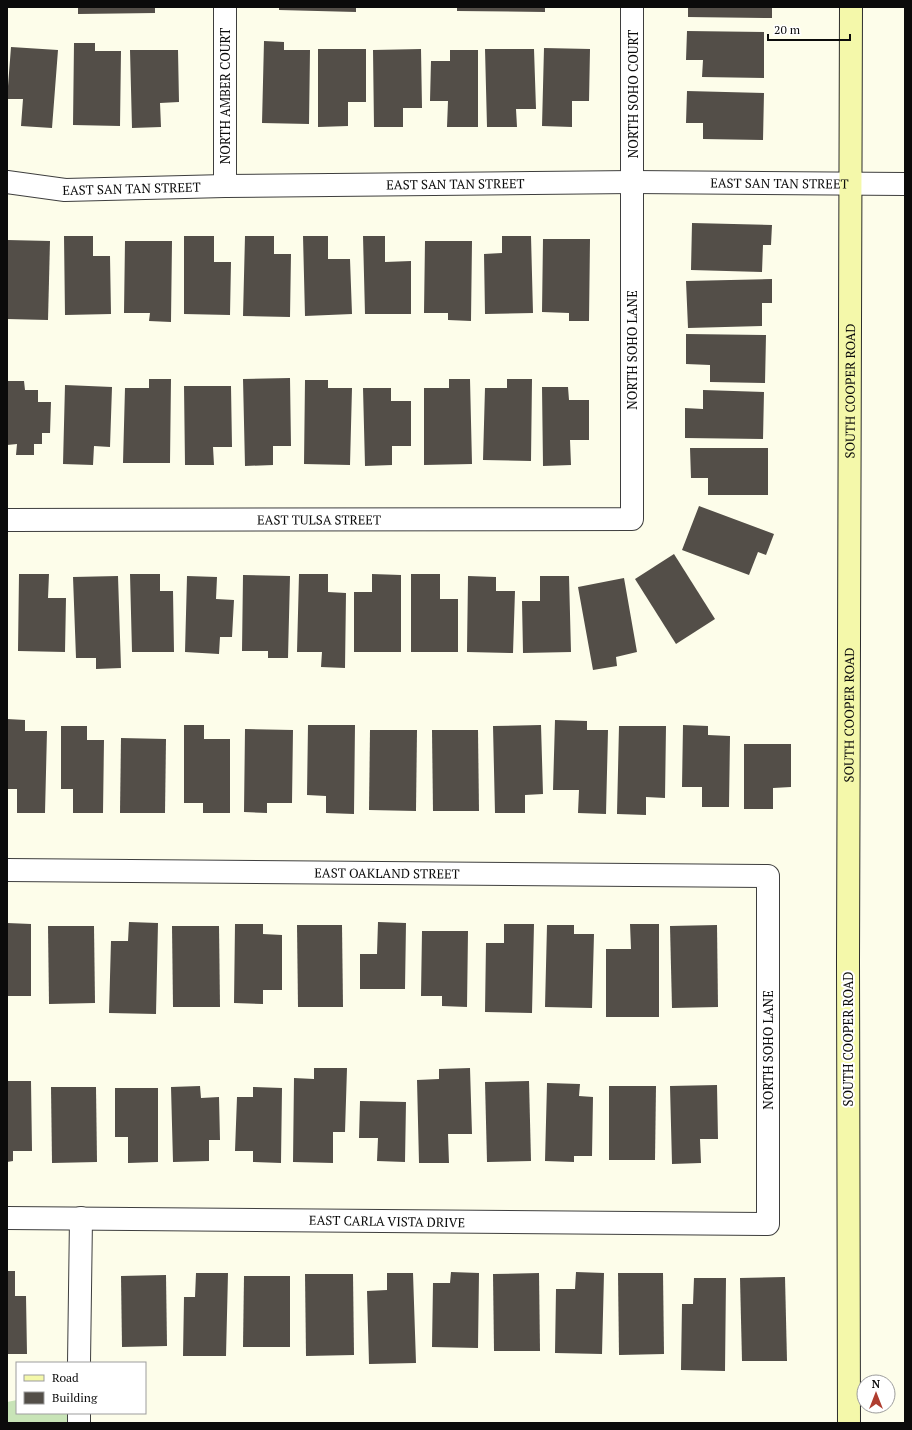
<svg xmlns="http://www.w3.org/2000/svg" width="912" height="1430" font-family="'PT Serif',serif">
<style>
.green{fill:#c8e4b7}
.building{fill:#534e48}
.lines{fill:none;stroke-linecap:round;stroke-linejoin:round}
.minor-casing{stroke:#3e3e3e;stroke-width:24}
.secondary-casing{stroke:#2d2d2d;stroke-width:24}
.minor{stroke:#fff;stroke-width:22}
.secondary{stroke:#f4f8aa;stroke-width:22}
.labels{text-anchor:middle;dominant-baseline:central;stroke-width:4;stroke-linejoin:round;paint-order:stroke}
.street-label{font-size:13px;fill:#0b0b0b;stroke:#fff}
</style>
<rect width="100%" height="100%" fill="#fdfdea"/>
<path class="green" d="M17 1400V1413H79V1423H7V1402Z"/>
<g class="building">
<path d="M78 7H155V13L78 14Z"/>
<path d="M279 7H356V12L279 10Z"/>
<path d="M457 7H545V12L457 11Z"/>
<path d="M688 7H772V18L688 17Z"/>
<path d="M687 31 764 32V78L702 77 703 60H686Z"/>
<path d="M264 41 284 42V50H310L309 124 262 123Z"/>
<path d="M74 43H95V51H121L120 126 73 125Z"/>
<path d="M11 47 58 50 52 128 21 126 23 99H7Z"/>
<path d="M544 48 590 49 589 101H572V127L542 126Z"/>
<path d="M318 49H366V102H348V126L318 127Z"/>
<path d="M421 49 422 108H403V127H374L373 50Z"/>
<path d="M485 49H534L536 109H516L517 127H487Z"/>
<path d="M130 50H178L179 102 160 103 161 127 132 128Z"/>
<path d="M450 50H478V127H447L448 101H430L431 61H450Z"/>
<path d="M687 91 764 93 763 140 703 139V123H686Z"/>
<path d="M692 223 772 225 771 245H763L762 272 691 270Z"/>
<path d="M64 236H93V256H110L111 314 65 315Z"/>
<path d="M184 236H214V262H231L230 315 184 314Z"/>
<path d="M245 236H274V254H291L290 317 243 316Z"/>
<path d="M303 236H328V259H350L352 314 305 316Z"/>
<path d="M363 236H385V262L411 261V314H365Z"/>
<path d="M502 236H531L533 313 485 314 484 254 502 253Z"/>
<path d="M543 239H590L589 321H569V313L542 312Z"/>
<path d="M7 240 50 241 48 320 7 319Z"/>
<path d="M125 241H172L171 322 149 321 150 313H124Z"/>
<path d="M425 241H472L471 321 448 320V313H424Z"/>
<path d="M772 279V303H762V326L688 328 686 281Z"/>
<path d="M686 334 766 335 765 383 710 382V365L686 364Z"/>
<path d="M290 378 291 446H273V465L245 466 243 379Z"/>
<path d="M149 379H171L170 463H123L125 388H149Z"/>
<path d="M449 379H470L472 464 424 465V388H449Z"/>
<path d="M507 379H532L531 461 483 460 485 388H507Z"/>
<path d="M305 380H328V388H352L350 465 304 464Z"/>
<path d="M7 381H24L25 390H38V402H51L50 433H42V444H34V455H16L17 444 7 445Z"/>
<path d="M65 385 112 387 110 447 94 446 93 465 63 464Z"/>
<path d="M184 386H231L232 447H213L214 465H185Z"/>
<path d="M542 387H568L569 400H589V440H570L571 465 543 466Z"/>
<path d="M363 388H391V401H411V446H392V465L365 466Z"/>
<path d="M703 390 764 392 763 439 685 438V408L703 409Z"/>
<path d="M690 448H768V495H708V478H691Z"/>
<path d="M699 506 774 534 766 555 758 552 749 575 682 550Z"/>
<path d="M674 554 715 619 676 644 635 579Z"/>
<path d="M19 574H49L48 598H66L65 652 18 651Z"/>
<path d="M130 574H160V591H173L174 652H132Z"/>
<path d="M299 574H328V592L346 593 345 668 321 667 322 652H297Z"/>
<path d="M372 574 401 575V652H354V592H372Z"/>
<path d="M411 574H440V599H458V652H411Z"/>
<path d="M243 575 290 576 288 658H268V651H242Z"/>
<path d="M118 576 121 668 96 669V658H76L73 577Z"/>
<path d="M187 576 217 577 216 599 234 600 232 637H220L219 654 185 652Z"/>
<path d="M468 576 496 577V591H515L513 653 467 652Z"/>
<path d="M540 576H569L571 652 523 653 522 601H540Z"/>
<path d="M624 578 637 652 616 657 617 666 593 670 578 587Z"/>
<path d="M7 719 25 720V731H47L45 813H17V789H7Z"/>
<path d="M555 720 587 721V730H608L606 814 578 813 579 790H553Z"/>
<path d="M184 725H204V739H230V813H203V803H184Z"/>
<path d="M308 725H355L354 814 326 813V796L307 795Z"/>
<path d="M541 725 543 794 525 795V813H495L493 726Z"/>
<path d="M683 725 708 726V735L730 736 729 807H702V787H682Z"/>
<path d="M61 726H87V740H104L103 813H73V789H61Z"/>
<path d="M619 726H666L665 798 646 797V815L617 814Z"/>
<path d="M245 729 293 730 292 803H267V813L244 812Z"/>
<path d="M370 730H417L416 811 369 810Z"/>
<path d="M432 730H478L479 811H433Z"/>
<path d="M121 738 166 739 165 813H120Z"/>
<path d="M744 744H791V787L773 788V809H744Z"/>
<path d="M129 922 158 923 156 1014 109 1013 111 941H128Z"/>
<path d="M378 922 406 923 405 989H360V954H377Z"/>
<path d="M7 923 31 924V996H7Z"/>
<path d="M235 924H263V934L282 935V990H263V1004L234 1003Z"/>
<path d="M504 924H534L532 1013 485 1012 486 943H504Z"/>
<path d="M630 924H659V1017H606V949H631Z"/>
<path d="M297 925H342L343 1007H298Z"/>
<path d="M547 925H574V934H594L592 1008 545 1007Z"/>
<path d="M717 925 718 1007 672 1008 670 926Z"/>
<path d="M48 926H94L95 1003 49 1004Z"/>
<path d="M172 926H219L220 1007H173Z"/>
<path d="M422 931H468L467 1007 442 1006V996H421Z"/>
<path d="M314 1068H347L345 1132H333V1163L293 1162 294 1078 314 1079Z"/>
<path d="M470 1068 472 1134H448L449 1163H419L417 1080 439 1079V1069Z"/>
<path d="M7 1081H31L32 1151H13V1161L7 1162Z"/>
<path d="M529 1081 531 1161 487 1162 485 1082Z"/>
<path d="M547 1083 580 1084 579 1096 593 1097 592 1156H574V1162L545 1161Z"/>
<path d="M717 1085 718 1139H700L701 1163 672 1164 670 1086Z"/>
<path d="M200 1086 201 1098 219 1097 220 1140H209V1161L173 1162 171 1087Z"/>
<path d="M609 1086H656L655 1160H609Z"/>
<path d="M51 1087H96L97 1162 52 1163Z"/>
<path d="M253 1087 282 1088 281 1163 253 1162V1151H235L237 1097H253Z"/>
<path d="M115 1088H158V1162L128 1163V1137H115Z"/>
<path d="M360 1101 406 1102 405 1162 377 1161 378 1138H359Z"/>
<path d="M7 1271H15V1296H26L27 1354H7Z"/>
<path d="M451 1272 479 1273 478 1348 432 1347 433 1283H450Z"/>
<path d="M576 1272 604 1273 602 1354 555 1353 556 1289H575Z"/>
<path d="M196 1273H228L226 1356H183L184 1297H195Z"/>
<path d="M387 1273H413L416 1363 369 1364 367 1291 387 1290Z"/>
<path d="M539 1273 540 1351H494L493 1274Z"/>
<path d="M618 1273H663L664 1354 619 1355Z"/>
<path d="M305 1274H353L354 1355 306 1356Z"/>
<path d="M166 1275 167 1346 122 1347 121 1276Z"/>
<path d="M244 1276H290V1347H243Z"/>
<path d="M785 1277 787 1361H742L740 1278Z"/>
<path d="M694 1278H726L725 1371 681 1370 682 1304H693Z"/>
</g>
<g class="lines">
<defs>
<g id="minor">
<path d="M225 7V186"/>
<path id="s1" d="M7 182 65 190 225 186 633 182 905 184"/>
<path id="s2" d="M7 520 632 519V7"/>
<path id="s3" d="M7 870 768 876V1224L7 1218"/>
<path d="M79 1363 81 1218"/>
<path d="M79 1423V1413"/>
</g>
<g id="secondary">
<path id="s4" d="M849 1423 848 963 851 7"/>
</g>
</defs>
<use href="#minor" class="minor-casing"/>
<use href="#secondary" class="secondary-casing"/>
<use href="#minor" class="minor"/>
<use href="#secondary" class="secondary"/>
</g>
<g class="labels">
<g class="street-label">
<text transform="translate(633 94) rotate(-90)">NORTH SOHO COURT</text>
<text transform="translate(225 96) rotate(-90)">NORTH AMBER COURT</text>
<text stroke="none"><textPath href="#s1" startOffset="449">EAST SAN TAN STREET</textPath></text>
<text stroke="none"><textPath href="#s1" startOffset="773">EAST SAN TAN STREET</textPath></text>
<text stroke="none"><textPath href="#s1" startOffset="125">EAST SAN TAN STREET</textPath></text>
<text transform="translate(632 350) rotate(-90)">NORTH SOHO LANE</text>
<text stroke="none"><textPath href="#s4" startOffset="1032">SOUTH COOPER ROAD</textPath></text>
<text stroke="none"><textPath href="#s2" startOffset="312">EAST TULSA STREET</textPath></text>
<text stroke="none"><textPath href="#s4" startOffset="708">SOUTH COOPER ROAD</textPath></text>
<text stroke="none"><textPath href="#s3" startOffset="380">EAST OAKLAND STREET</textPath></text>
<text transform="translate(848 1039) rotate(-90)">SOUTH COOPER ROAD</text>
<text transform="translate(768 1050) rotate(-90)">NORTH SOHO LANE</text>
<text transform="translate(387 1221) rotate(1)">EAST CARLA VISTA DRIVE</text>
</g>
</g>
<rect width="912" height="1430" fill="none" stroke="#0b0b0b" stroke-width="16"/>
<rect x="16" y="1362" width="130" height="52" fill="#ffffff" stroke="#9d9d9d"/>
<rect x="24" y="1375" width="20" height="6" fill="#f4f8aa" stroke="#9d9d9d"/>
<text x="52" y="1382" font-size="12" fill="#0b0b0b">Road</text>
<rect x="24" y="1392" width="20" height="12" fill="#534e48" stroke="#9d9d9d"/>
<text x="52" y="1402" font-size="12" fill="#0b0b0b">Building</text>
<g transform="translate(876 1394)"><circle r="19" fill="#ffffff" stroke="#9d9d9d"/>
<path d="M0-3L7 15L0 10L-7 15Z" fill="#af3d2f"/>
<text y="-6" font-size="11" font-weight="bold" text-anchor="middle" fill="#0b0b0b">N</text>
</g>
<path d="M768 34v6h82v-6" fill="none" stroke="#0b0b0b" stroke-width="2"/>
<text x="774" y="34" font-size="12" fill="#0b0b0b" stroke="#ffffff" stroke-width="3" paint-order="stroke">20 m</text>
</svg>
